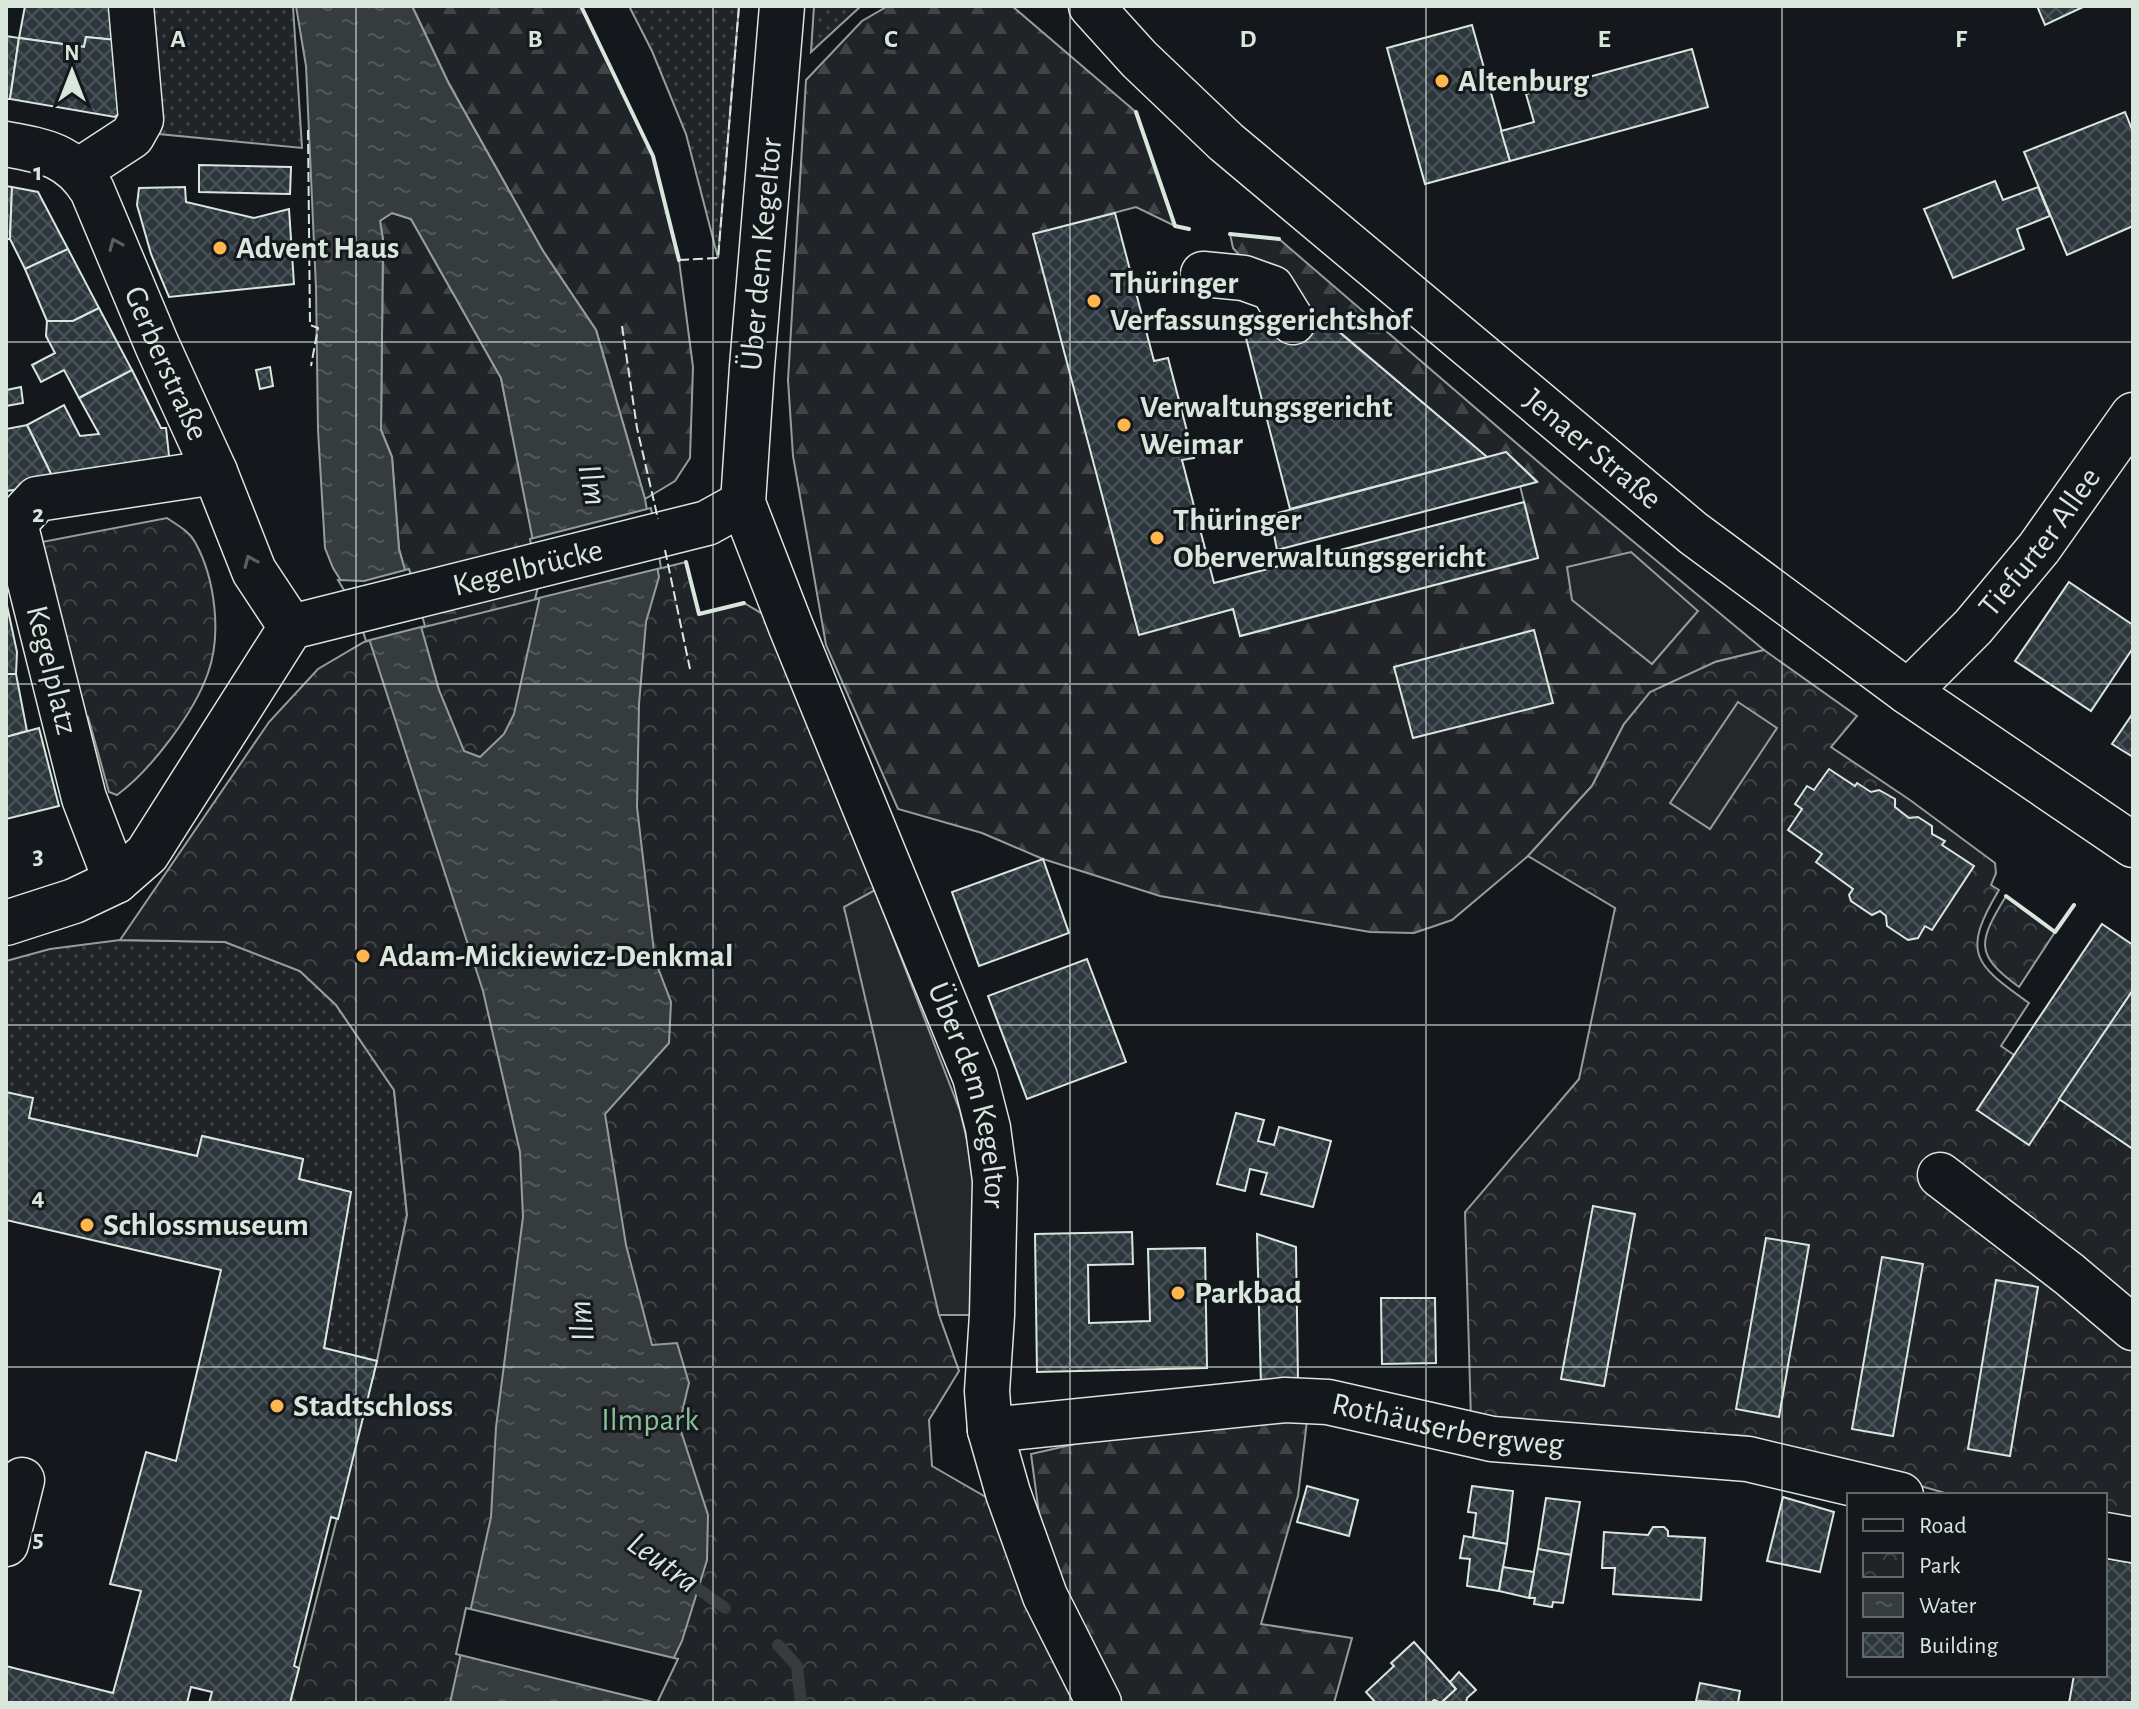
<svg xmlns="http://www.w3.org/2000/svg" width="2139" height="1709" font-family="'Alegreya Sans',sans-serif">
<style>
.grass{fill:url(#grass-dots);stroke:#939e99;stroke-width:2}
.forest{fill:url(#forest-firs);stroke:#939e99;stroke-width:2}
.park{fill:url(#park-crowns);stroke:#939e99;stroke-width:2}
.parking{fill:#24282b;stroke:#939e99;stroke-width:2}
.water{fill:url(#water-ripples);stroke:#939e99;stroke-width:2;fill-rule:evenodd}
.pier{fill:#14181c;stroke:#939e99;stroke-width:2}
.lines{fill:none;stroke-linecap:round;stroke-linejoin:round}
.stream{stroke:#363b3e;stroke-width:12}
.building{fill:url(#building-cross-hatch);stroke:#d8e6dc;stroke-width:2}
.minor-casing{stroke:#d8e6dc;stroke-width:47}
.major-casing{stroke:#d8e6dc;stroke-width:47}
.minor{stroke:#14181c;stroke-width:44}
.major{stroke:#14181c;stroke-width:44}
.fence{stroke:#d8e6dc;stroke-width:2;stroke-dasharray:10 4;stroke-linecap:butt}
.wall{stroke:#d8e6dc;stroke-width:4}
.oneway{stroke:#59605f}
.grid{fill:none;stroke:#d8e6dc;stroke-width:2;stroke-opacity:0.55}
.poi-dot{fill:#ffb74d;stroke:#14181c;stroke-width:3}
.labels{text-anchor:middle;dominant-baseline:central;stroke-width:6;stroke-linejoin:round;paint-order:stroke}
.poi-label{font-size:32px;font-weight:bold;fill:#d8e6dc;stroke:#14181c;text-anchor:start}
.street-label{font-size:32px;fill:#d8e6dc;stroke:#14181c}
.park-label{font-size:32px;fill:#8ac095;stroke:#14181c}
.water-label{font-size:34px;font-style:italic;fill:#d8e6dc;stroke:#14181c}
.grid-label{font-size:26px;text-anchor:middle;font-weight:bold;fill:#d8e6dc;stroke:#14181c;stroke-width:6;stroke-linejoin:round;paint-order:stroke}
</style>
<defs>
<pattern id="grass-dots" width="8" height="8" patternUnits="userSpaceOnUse" patternTransform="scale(2)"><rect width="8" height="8" fill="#202428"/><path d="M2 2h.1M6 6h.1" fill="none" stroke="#404447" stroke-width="1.8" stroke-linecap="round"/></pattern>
<pattern id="forest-firs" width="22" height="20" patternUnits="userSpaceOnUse" patternTransform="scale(2)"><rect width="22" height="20" fill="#202428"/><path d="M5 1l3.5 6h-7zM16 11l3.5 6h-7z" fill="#404447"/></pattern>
<pattern id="park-crowns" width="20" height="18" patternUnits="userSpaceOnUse" patternTransform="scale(2)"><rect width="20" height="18" fill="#202428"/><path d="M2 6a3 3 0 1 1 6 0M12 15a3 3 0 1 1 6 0" fill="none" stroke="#404447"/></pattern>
<pattern id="water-ripples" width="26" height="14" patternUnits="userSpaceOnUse" patternTransform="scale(2)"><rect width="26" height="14" fill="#363b3e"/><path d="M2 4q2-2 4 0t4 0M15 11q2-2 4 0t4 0" fill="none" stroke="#525759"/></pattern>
<pattern id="building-cross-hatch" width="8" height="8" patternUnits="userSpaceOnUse" patternTransform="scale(2)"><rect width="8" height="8" fill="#2c363c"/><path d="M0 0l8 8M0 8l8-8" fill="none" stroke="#4a5358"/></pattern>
</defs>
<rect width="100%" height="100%" fill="#14181c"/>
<g class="grass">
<path d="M150 6H293L302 148 159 134Z"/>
<path d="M629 6H739L718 258 686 134 652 51Z"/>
<path d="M814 6H861L811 52Z"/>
<path d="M120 940 225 942 300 971 336 1005 394 1090 407 1215 377 1361 324 1348 350 1192 299 1179 303 1159 203 1136 197 1156 29 1118 6 1092V961L50 949Z"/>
</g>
<g class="forest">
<path d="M412 6H581L653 156 679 260 693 367 690 458 675 481 645 499 596 330 543 251 449 84Z"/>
<path d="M888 6H1012L1136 112 1175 226 1136 207 1034 234 1139 634 1233 609 1241 636 1538 557 1520 486 1537 481 1506 452 1487 457 1320 315 1311 317 1242 258 1233 248 1230 234 1279 239 1564 484 1764 650 1715 662 1624 724 1592 786 1528 856 1452 920 1414 933 1370 932 1160 896 1043 859 982 833 898 809 826 645 793 456 788 380 806 80 862 21Z"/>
<path d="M392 213 411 219 501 378 532 530 542 587 514 714 439 690 399 549 392 457 381 430 383 240 380 220Z"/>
<path d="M1307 1421 1298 1496 1261 1624 1352 1638 1334 1703H1122L1065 1602 1042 1536 1031 1454 1146 1428Z"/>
</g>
<g class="park">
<path d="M167 518C177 525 189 531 195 542 215 578 222 634 208 673 194 713 151 770 117 795L109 792 88 717 82 718 42 542Z"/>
<path d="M686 562 699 614 744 603 773 620 875 890 939 1315 959 1371 929 1420 932 1466 1003 1507 1078 1703H290L377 1361 407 1215 394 1090 336 1005 300 971 225 942 120 940 269 722 318 669 364 642Z"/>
<path d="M1764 650 1857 716 1831 747 1910 800 1995 863 1996 873 1991 885 1999 890C1961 953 1974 964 2029 1003L2001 1046 2014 1055 1977 1110 2059 1099 2133 1149V1526L2105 1521V1495H1952L1746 1436 1471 1420 1465 1212 1579 1079 1615 908 1528 856 1592 786 1624 724 1650 692 1715 662Z"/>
<path d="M2006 896 2055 932 2019 987C1973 954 1979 941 2006 896Z"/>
</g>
<g class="parking">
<path d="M1631 552 1698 611 1652 664 1572 600 1567 567Z"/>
<path d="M1738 702 1777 728 1710 829 1670 803Z"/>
<path d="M875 890 960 1111 980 1194 975 1315H939L844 907Z"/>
</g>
<path class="water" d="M296 6H412L449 84 543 251 596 330 645 499 659 577 646 622 639 704 637 807 655 960 671 1002 669 1043 605 1114 626 1245 652 1345 677 1343 689 1383 679 1425 708 1515 707 1560 682 1641 652 1703H450L491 1517 496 1427 523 1217 520 1152 483 991 360 611 333 568 325 548 318 430 316 288 306 66ZM392 213 411 219 501 378 542 587 514 714 504 734 480 757 464 751 439 690 399 549 392 457 381 430 383 240 380 221Z"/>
<g class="pier">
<path d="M651 508 661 568 535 599 538 587 530 539Z"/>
<path d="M409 569 425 626 366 641 357 612 338 580 364 581Z"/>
<path d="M466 1608 678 1659 657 1703 456 1654Z"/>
</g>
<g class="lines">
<g class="stream">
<path d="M686 1580 725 1608"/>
<path d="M778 1645 797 1666 801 1703"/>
</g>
</g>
<g class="building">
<path d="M25 6H114L116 40 86 37 84 47 19 38Z"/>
<path d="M2037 6H2085L2045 25Z"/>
<path d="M1472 25 1510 161 1425 184 1387 48Z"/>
<path d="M6 36 19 38 10 99H6Z"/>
<path d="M86 37 116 40 124 109 115 117 10 99 19 38 84 47Z"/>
<path d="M1692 49 1708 107 1510 161 1501 131 1534 122 1526 94Z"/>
<path d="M2125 112 2133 132V226L2067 255 2024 152Z"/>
<path d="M199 165 291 167 290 194 199 192Z"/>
<path d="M1995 181 2003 200 2038 187 2050 216 2017 229 2024 249 1953 278 1924 209Z"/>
<path d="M6 186 12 187 10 239H6Z"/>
<path d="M12 187 38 192 68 249 25 269 10 239Z"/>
<path d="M185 187 186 202 254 218 289 209 294 284 169 297 151 254 137 205 139 188Z"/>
<path d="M1115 213 1154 361 1168 358 1194 458 1182 460 1214 583 1524 502 1538 558 1240 636 1233 609 1139 635 1033 234Z"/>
<path d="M68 249 99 308 73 321H47L25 269Z"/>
<path d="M99 308 132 370 79 398 64 370 41 382 32 365 55 353 46 336 47 321H73Z"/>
<path d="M1319 315 1487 457 1290 509 1245 334Z"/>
<path d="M270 367 273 386 260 389 256 370Z"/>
<path d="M132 370 161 428H166L170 465 56 484 27 425 64 405 80 436 99 434 79 398Z"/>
<path d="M21 387 23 403 6 406V390Z"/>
<path d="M27 425 56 484 6 491V429Z"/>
<path d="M1506 452 1537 482 1277 550 1270 515Z"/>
<path d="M2069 582 2133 625V648L2091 711 2015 661Z"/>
<path d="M6 601 17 652 16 674H6Z"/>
<path d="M1534 630 1553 703 1413 738 1394 667Z"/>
<path d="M6 674H16L27 731 6 737Z"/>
<path d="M2133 713V757L2112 744Z"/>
<path d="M39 728 59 806 6 819V737Z"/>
<path d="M1829 769 1855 786 1857 783 1871 792 1879 790 1895 799V807L1909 818 1918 817 1932 826V834L1945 841 1942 845 1974 866 1932 930 1925 926 1918 938 1908 940 1887 926 1886 916 1880 911 1872 915 1851 901 1849 895 1853 889 1816 862 1822 854 1788 830 1802 809 1795 804 1807 786 1814 790Z"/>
<path d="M1043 859 1069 933 979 966 952 892Z"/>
<path d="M2102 924 2133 945V990L2029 1145 1977 1110Z"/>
<path d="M1087 959 1126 1062 1027 1099 988 996Z"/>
<path d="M2133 990V1149L2059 1099Z"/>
<path d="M6 1092 33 1098 29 1118 197 1156 202 1136 303 1159 299 1179 351 1192 324 1348 377 1361 338 1519 331 1517 294 1666 299 1668 290 1703H209L212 1692 191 1687 187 1703H6V1666L113 1693 141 1591 110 1584 146 1452 176 1461 221 1270 6 1220Z"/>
<path d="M1236 1113 1264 1120 1258 1141 1274 1145 1279 1127 1331 1141 1313 1207 1261 1194 1267 1173 1250 1169 1245 1191 1217 1184Z"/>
<path d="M1593 1206 1635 1214 1604 1386 1561 1379Z"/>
<path d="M1132 1232 1133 1264 1088 1265 1089 1323 1150 1321 1148 1249 1205 1248 1207 1368 1037 1372 1035 1234Z"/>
<path d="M1257 1234 1296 1247 1298 1382 1261 1385Z"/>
<path d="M1766 1238 1809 1245 1779 1417 1736 1409Z"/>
<path d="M1882 1257 1923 1264 1893 1436 1852 1429Z"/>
<path d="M1996 1280 2038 1287 2010 1456 1968 1449Z"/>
<path d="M1381 1298H1435L1436 1363 1382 1364Z"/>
<path d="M1307 1486 1358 1500 1349 1536 1297 1522Z"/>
<path d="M1472 1486 1513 1491 1507 1544 1473 1538 1476 1513 1468 1512Z"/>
<path d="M1783 1497 1834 1512 1820 1572 1767 1561Z"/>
<path d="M1546 1498 1580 1502 1571 1555 1538 1549Z"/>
<path d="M1653 1527H1664L1668 1531V1536L1705 1538 1701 1600 1613 1594 1615 1568H1602L1604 1532 1648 1535Z"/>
<path d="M1464 1536 1507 1544 1499 1591 1467 1586 1470 1559 1460 1558Z"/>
<path d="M1538 1549 1571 1555 1563 1603 1553 1602 1552 1607 1534 1604 1535 1598H1529Z"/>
<path d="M2105 1558 2133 1563V1703H2069L2074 1675H2105Z"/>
<path d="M1503 1567 1534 1572 1529 1598 1499 1591Z"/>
<path d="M1414 1642 1456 1689 1441 1703 1434 1700 1431 1703H1376L1366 1692 1394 1666 1391 1663Z"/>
<path d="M1459 1672 1476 1690 1467 1698 1466 1703H1441L1456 1689 1450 1682Z"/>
<path d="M1700 1683 1740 1691 1738 1703 1696 1701Z"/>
</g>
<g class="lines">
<defs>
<g id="minor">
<path id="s1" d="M782 6 752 367 743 503 791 627 975 1077 988 1128 995 1180 992 1315 987 1391 990 1430 1008 1493 1045 1596 1099 1703"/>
<path id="s2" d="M6 144C45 151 70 155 92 190L157 345 215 472 254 571 291 627"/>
<path d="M80 170 132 136 141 120 131 6"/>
<path d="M1203 274 1244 278 1272 288 1293 322"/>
<path id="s3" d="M1908 692 1973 627 2039 548 2133 415"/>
<path d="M116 881 84 798 15 523 37 499 215 472"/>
<path id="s4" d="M6 923 74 901 116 881 147 854 291 627 707 523 743 503"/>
<path d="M1940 1175 2069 1274 2133 1328"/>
<path id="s5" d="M990 1430 1285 1400 1328 1402 1492 1439 1748 1459 1901 1495"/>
<path d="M2105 1535 2133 1540"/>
<path d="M6 1544 22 1480"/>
</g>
<g id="major">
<path id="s6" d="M1091 6 1139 59 1226 142 1693 533 1908 692 2133 845"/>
</g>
</defs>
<use href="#minor" class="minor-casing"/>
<use href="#major" class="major-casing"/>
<use href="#minor" class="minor"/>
<use href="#major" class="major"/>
<g class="fence">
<path d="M308 130 310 325 318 328 311 366"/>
<path d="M679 260 718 258 739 6"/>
<path d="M622 326 637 428 658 519"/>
<path d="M665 550 690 669"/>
</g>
<g class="wall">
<path d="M581 6 653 156 679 260"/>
<path d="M1136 112 1175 226 1189 229"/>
<path d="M1230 234 1279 239"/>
<path d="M686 562 699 614 744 603"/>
<path d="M2006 896 2055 932 2074 905"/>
</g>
</g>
<defs><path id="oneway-chevron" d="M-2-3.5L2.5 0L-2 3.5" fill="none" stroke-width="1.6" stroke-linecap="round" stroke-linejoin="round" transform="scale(2)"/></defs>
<g class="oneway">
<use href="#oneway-chevron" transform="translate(115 244) rotate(-113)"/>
<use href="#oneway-chevron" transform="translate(250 561) rotate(-113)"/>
</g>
<path class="grid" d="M356 6V1703M713 6V1703M1070 6V1703M1426 6V1703M1782 6V1703M6 342H2133M6 684H2133M6 1025H2133M6 1367H2133"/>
<g class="poi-dot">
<circle cx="1442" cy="81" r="8"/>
<circle cx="220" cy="248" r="8"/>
<circle cx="1094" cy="301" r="8"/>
<circle cx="1124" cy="425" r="8"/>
<circle cx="1157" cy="538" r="8"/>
<circle cx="363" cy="956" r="8"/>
<circle cx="87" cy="1225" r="8"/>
<circle cx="1178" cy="1293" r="8"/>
<circle cx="277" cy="1406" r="8"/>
</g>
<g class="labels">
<g class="poi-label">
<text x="1458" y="81">Altenburg</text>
<text x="236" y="248">Advent Haus</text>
<text x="1110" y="283">Thüringer<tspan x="1110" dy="37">Verfassungsgerichtshof</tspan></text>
<text x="1140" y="407">Verwaltungsgericht<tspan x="1140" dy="37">Weimar</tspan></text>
<text x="1173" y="520">Thüringer<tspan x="1173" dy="37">Oberverwaltungsgericht</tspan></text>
<text x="379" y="956">Adam-Mickiewicz-Denkmal</text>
<text x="103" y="1225">Schlossmuseum</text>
<text x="1194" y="1293">Parkbad</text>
<text x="293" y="1406">Stadtschloss</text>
</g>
<g class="street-label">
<text transform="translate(761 254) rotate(-85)">Über dem Kegeltor</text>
<text stroke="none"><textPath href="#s2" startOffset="290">Gerberstraße</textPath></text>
<text stroke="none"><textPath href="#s6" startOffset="670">Jenaer Straße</textPath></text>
<text stroke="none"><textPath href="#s3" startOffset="200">Tiefurter Allee</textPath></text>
<text stroke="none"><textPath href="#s4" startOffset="672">Kegelbrücke</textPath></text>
<text transform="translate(52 670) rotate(76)">Kegelplatz</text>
<text stroke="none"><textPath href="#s1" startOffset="1134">Über dem Kegeltor</textPath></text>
<text stroke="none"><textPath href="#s5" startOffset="462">Rothäuserbergweg</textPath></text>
</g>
<g class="park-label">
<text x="650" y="1420">Ilmpark</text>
</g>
<g class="water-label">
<text transform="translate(592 485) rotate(79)">Ilm</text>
<text transform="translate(582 1321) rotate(-96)">Ilm</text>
<text transform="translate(663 1563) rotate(36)">Leutra</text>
</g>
</g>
<g class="grid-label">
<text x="178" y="47">A</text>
<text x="535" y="47">B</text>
<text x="891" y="47">C</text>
<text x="1248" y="47">D</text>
<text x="1604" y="47">E</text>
<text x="1961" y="47">F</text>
<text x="38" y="180">1</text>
<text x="38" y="522">2</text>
<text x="38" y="864">3</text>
<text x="38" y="1205">4</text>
<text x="38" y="1547">5</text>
</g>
<rect width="2139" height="1709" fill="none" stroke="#d8e6dc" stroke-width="16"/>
<rect x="1847" y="1493" width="260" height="184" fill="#14181c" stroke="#626a69" stroke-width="2"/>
<rect x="1863" y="1519" width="40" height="12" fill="#14181c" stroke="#626a69" stroke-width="2"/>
<text x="1919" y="1533" font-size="24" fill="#d8e6dc">Road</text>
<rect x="1863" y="1553" width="40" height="24" fill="url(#park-crowns)" stroke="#626a69" stroke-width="2"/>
<text x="1919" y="1573" font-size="24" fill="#d8e6dc">Park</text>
<rect x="1863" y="1593" width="40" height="24" fill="url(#water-ripples)" stroke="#626a69" stroke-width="2"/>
<text x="1919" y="1613" font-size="24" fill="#d8e6dc">Water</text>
<rect x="1863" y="1633" width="40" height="24" fill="url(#building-cross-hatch)" stroke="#626a69" stroke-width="2"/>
<text x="1919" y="1653" font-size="24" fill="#d8e6dc">Building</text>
<g transform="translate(72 72)" stroke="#14181c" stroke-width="6" paint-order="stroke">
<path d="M0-6L14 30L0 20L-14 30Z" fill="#d8e6dc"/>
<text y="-12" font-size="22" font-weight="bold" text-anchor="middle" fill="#d8e6dc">N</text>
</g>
</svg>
